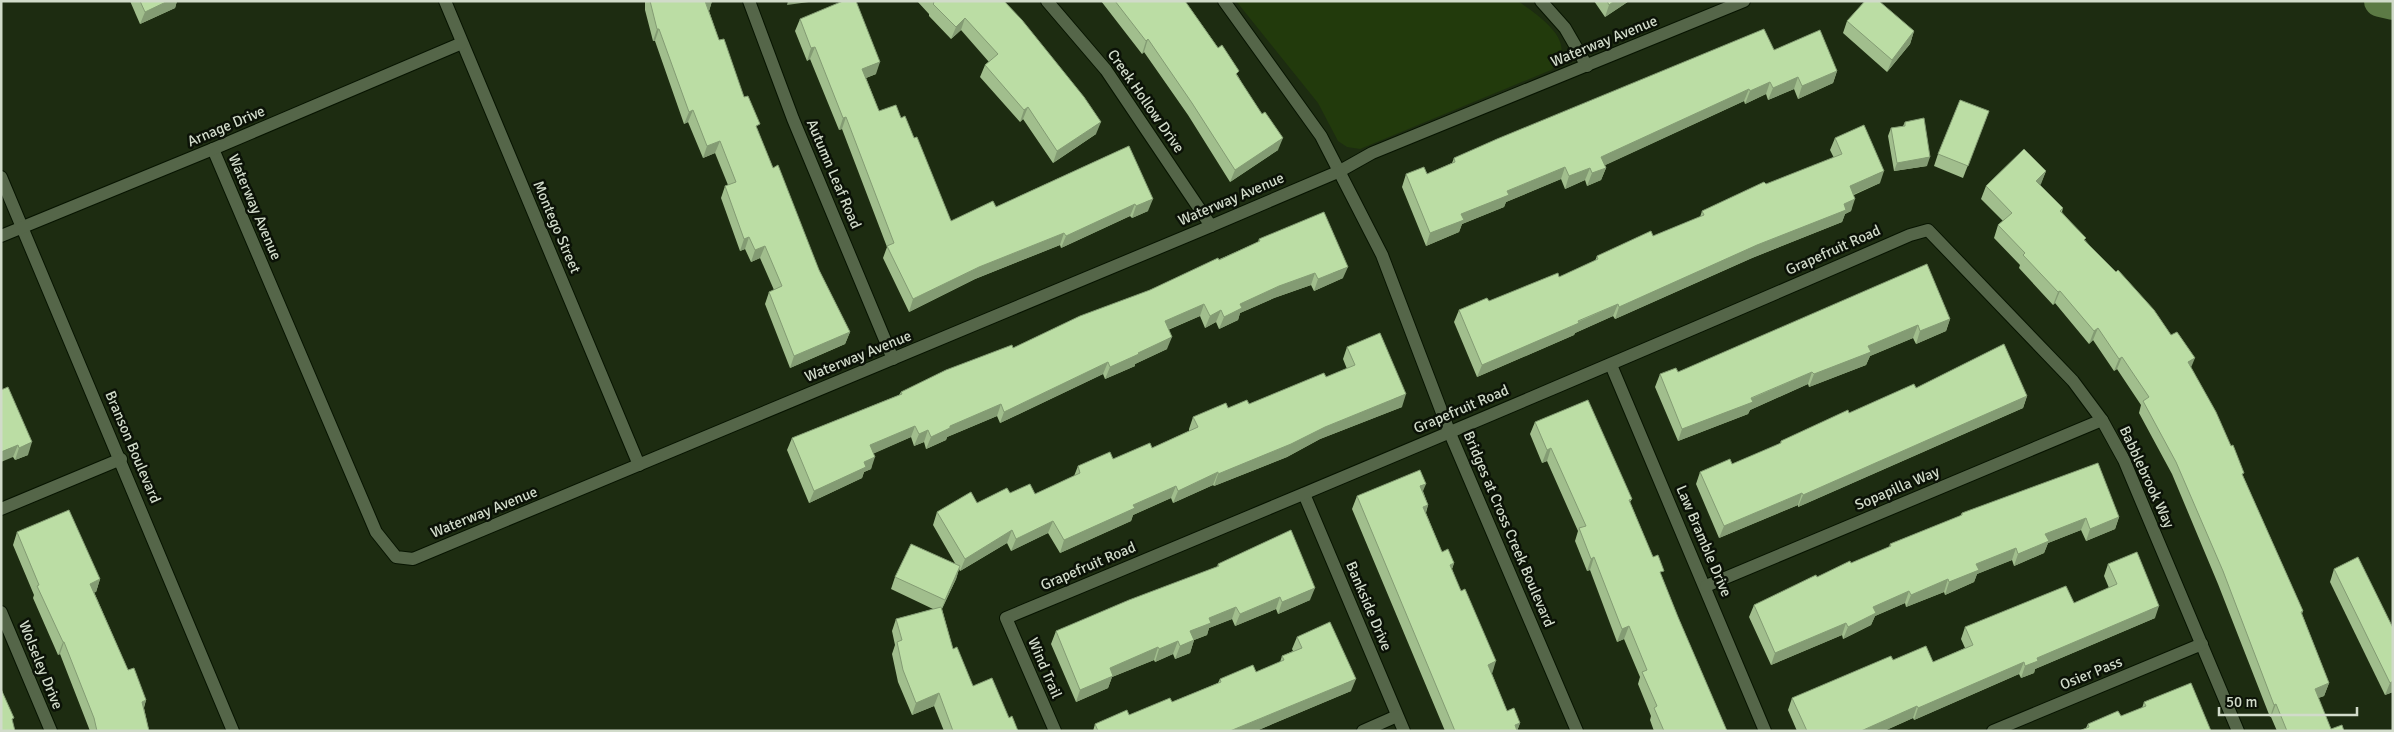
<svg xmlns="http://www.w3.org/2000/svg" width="2394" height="732" font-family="Signika,sans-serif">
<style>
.green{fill:#223a0c}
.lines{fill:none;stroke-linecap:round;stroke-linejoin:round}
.river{stroke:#5c7a45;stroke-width:32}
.minor-casing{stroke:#071400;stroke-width:14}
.minor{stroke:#556649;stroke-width:12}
.wall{fill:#a1be8d}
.shaded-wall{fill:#839b73}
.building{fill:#bbdda4;stroke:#839b73}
.labels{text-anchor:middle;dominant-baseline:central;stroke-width:5;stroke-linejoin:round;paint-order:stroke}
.street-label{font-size:15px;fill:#d1dbca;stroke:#0b1207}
</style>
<rect width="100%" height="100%" fill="#1d2c11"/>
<path class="green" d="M1236 1H1518C1540 17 1581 43 1551 70L1360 149 1347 147 1338 141 1318 103Z"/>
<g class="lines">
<path class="river" d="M2380 1 2393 4"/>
<defs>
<g id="minor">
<path d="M445 1 639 465"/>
<path d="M749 1 793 119 893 359"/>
<path d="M1047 1 1106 70 1211 226"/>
<path d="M1224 1 1321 136 1382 255 1449 431 1577 731"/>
<path d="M1541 1 1565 28 1587 66"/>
<path d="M213 149 376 532 396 557 413 559 1211 226 1340 171 1372 153 1744 1"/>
<path d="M1 177 233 731"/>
<path d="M1 236 213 149 462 43"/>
<path d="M1611 365 1765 731"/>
<path d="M1304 494 1404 731"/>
<path d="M1 509 121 459"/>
<path d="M1706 586 2102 420"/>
<path d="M1 612 51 731"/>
<path d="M1055 731 1006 618C1309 492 1610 366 1910 235L1928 230 2073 381 2102 420 2124 460 2238 731"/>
<path d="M1363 731 1397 716"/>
<path d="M1993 731 2202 644"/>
</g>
</defs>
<use href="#minor" class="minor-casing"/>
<use href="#minor" class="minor"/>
</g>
<g class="wall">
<path d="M130 1H177L175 8 140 24Z"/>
<path d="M645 1H712L709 11 719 40 744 97 773 168 819 270 850 332 845 344 790 368 765 304 769 292 774 290 760 258 751 262 745 249 740 251 721 198 725 186 728 185 715 153 703 158 688 122 684 124 655 41H653L645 10Z"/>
<path d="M917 1H1004L1096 134 1053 163 1023 119 1020 122 980 77 985 65 989 62 961 30 951 39 929 16V14Z"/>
<path d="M1101 1H1185L1238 76 1278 150 1230 182 1188 115 1144 52 1142 54Z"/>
<path d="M1594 1H1629L1605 17Z"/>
<path d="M800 19 876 74 866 78 879 111 901 118 914 138 951 221 996 207 1129 146 1148 211 1132 218 1130 216 1061 248 1060 245 975 279 909 312 883 258 887 247 842 129 839 130 810 59 807 61 795 31Z"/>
<path d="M1847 21 1914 31 1910 44 1887 72 1843 33Z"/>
<path d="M1774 50 1837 71 1833 83 1798 99 1794 89 1768 100 1766 94 1745 104 1744 101 1605 165 1606 168 1601 180 1587 186 1585 180 1565 189 1561 179 1506 202 1504 207 1462 224 1459 232 1426 246 1402 187 1406 174H1427L1452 163 1454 158Z"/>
<path d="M1989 111 1963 178 1934 166 1938 154Z"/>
<path d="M1905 122 1927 166 1894 171 1888 136 1891 128 1903 126Z"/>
<path d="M1835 138 1880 183 1854 195 1851 211 1845 214 1842 222 1752 258 1615 319 1613 316 1575 333 1574 335 1477 377 1454 322 1459 310 1489 301 1559 277 1595 261 1597 256 1653 236 1700 217 1702 211 1834 158 1830 150Z"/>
<path d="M2046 171 2040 185 2063 208 2062 212 2191 368 2243 476 2303 611 2302 614 2329 683 2324 696 2318 698 2331 729 2344 731H2277L2271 717H2270L2218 584 2172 474 2139 413 2141 405 2117 369 2114 371 2093 340 2089 344 2055 303 2053 305 2019 268 2020 265 1994 238 1998 225 2003 221 1981 199 1986 186Z"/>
<path d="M1259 239 1343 278 1314 291 1311 285 1274 298 1240 313 1238 320 1219 329 1216 322 1205 328 1200 316 1168 330 1167 349 1135 364V366L1105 379 1103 374 1000 423 997 416 947 437 946 440 926 449 924 442 914 446 911 437 874 453 871 469 864 472 862 478 809 503 787 450 792 438 899 395 901 392 1013 348 1150 290 1258 242Z"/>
<path d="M1950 319 1946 331 1916 344 1913 338 1870 356 1866 365 1809 387 1808 384 1750 410 1748 414 1678 441 1655 387 1660 374 1678 372Z"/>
<path d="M1347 347 1402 407 1320 439 1287 457 1214 486 1213 485 1173 503 1171 498 1133 515 1131 521 1060 553 1048 533 1011 551 1007 543 960 571 959 569 956 579 942 609 953 649 973 686 1009 718 1018 731H944L934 706 912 715 898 682 892 654 895 645 892 631 896 619 933 609 891 589 895 577 956 565 933 525 937 512 977 503 1010 493 1035 494 1074 476 1078 466 1113 459 1152 448 1189 431V429L1193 417 1228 408 1249 404 1326 377 1347 369 1343 359Z"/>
<path d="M1916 388 2027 396 2023 408 1798 507V505L1719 538 1696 484 1700 472 1732 464 1780 444 1781 441 1849 413Z"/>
<path d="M1 390 28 455 15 460 13 457Z"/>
<path d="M1535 422 1632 499 1630 502 1653 557 1662 577 1678 617 1727 731H1654L1650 720 1651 716 1638 684 1640 677 1624 639 1617 642 1590 570 1587 571 1575 541 1578 531 1547 461 1542 463 1530 434Z"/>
<path d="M1423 491 1428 505 1426 513 1442 552 1454 563 1452 569 1492 674 1507 711 1520 723 1517 731H1445L1352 509 1357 496Z"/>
<path d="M1962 513 2119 517 2115 529 2086 541 2081 530 2048 543 2044 553 2014 566 2012 560 1977 574 1974 582 1945 595 1944 592 1906 607 1905 603 1875 616 1871 625 1843 639 1842 635 1771 665 1749 617 1754 605 1889 547 1890 544 1960 516Z"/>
<path d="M17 532 100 579 96 592H94L128 670 146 700 144 708 149 731H90L60 654 58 655 33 598 34 595 13 545Z"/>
<path d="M1218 564 1310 600 1278 614 1276 609 1235 626 1232 619 1209 628 1207 635 1194 640 1190 653 1175 659 1173 654 1155 662 1154 660 1112 677 1108 688 1076 702 1051 644 1056 631 1217 567Z"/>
<path d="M2108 564 2155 618 2035 669 2034 673 2021 678 2019 674 1914 720 1913 718 1884 731H1797L1788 710 1792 698 1893 660 1933 662 1965 648 1961 639 1965 627 2074 603 2109 588 2104 576Z"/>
<path d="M2334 569 2393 628V692L2385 695 2330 582Z"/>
<path d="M1297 637 1351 691 1256 731H1093L1095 724 1129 715 1172 702 1218 683 1220 679 1256 672 1280 662 1282 656 1293 651 1292 649Z"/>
<path d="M2144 702 2211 731 2086 728 2088 724 2121 716 2142 708Z"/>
</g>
<g class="shaded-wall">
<path d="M168 1H177L175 8 140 24 145 12Z"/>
<path d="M705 1H712L709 11Z"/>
<path d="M788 1H816L787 5Z"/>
<path d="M1614 1H1629L1605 17 1609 5Z"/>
<path d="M965 18 961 30 951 39 956 27Z"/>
<path d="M657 29H659L655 41H653Z"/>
<path d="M1914 31 1910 44 1887 72 1892 60Z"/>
<path d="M1148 39 1144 52 1142 54 1146 41Z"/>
<path d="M815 47 810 59 807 61 811 48Z"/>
<path d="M880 62 876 74 858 81 862 69Z"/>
<path d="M1837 71 1833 83 1798 99 1802 86Z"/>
<path d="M1798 77 1794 89 1768 100 1773 88Z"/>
<path d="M1770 82 1766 94 1745 104 1750 91Z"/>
<path d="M1749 89 1744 101 1597 169 1601 157Z"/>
<path d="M1028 107 1023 119 1020 122 1024 110Z"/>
<path d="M693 110 688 122 684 124 689 112Z"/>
<path d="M846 117 842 129 839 130 843 118Z"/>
<path d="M1101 122 1096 134 1053 163 1057 151Z"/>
<path d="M1283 138 1278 150 1230 182 1235 170Z"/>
<path d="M720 141 715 153 703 158 707 146Z"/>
<path d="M1930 157 1927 166 1894 171 1897 163Z"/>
<path d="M1565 167 1561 179 1506 202 1504 207 1462 224 1459 232 1426 246 1430 233 1461 214 1507 191Z"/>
<path d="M1590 168 1585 180 1565 189 1569 176Z"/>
<path d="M1606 168 1601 180 1587 186 1592 173Z"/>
<path d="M1884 171 1880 183 1845 198 1850 186Z"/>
<path d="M2046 171 2041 184 2032 193 2036 181Z"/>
<path d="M1153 199 1148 211 1132 218 1136 206Z"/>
<path d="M1855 199 1851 211 1845 214 1842 222 1752 258 1615 319 1619 307Z"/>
<path d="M1135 204 1130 216 1061 248 1066 236Z"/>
<path d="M1064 233 1060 245 975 279 909 312 913 299 979 267Z"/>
<path d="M749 237 745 249 740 251 744 239Z"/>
<path d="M765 246 760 258 751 262 755 250Z"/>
<path d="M1348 267 1343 278 1314 291 1318 279Z"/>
<path d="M1315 273 1311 285 1274 298 1240 313 1238 320 1219 329 1224 317 1240 304 1279 286Z"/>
<path d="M2060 291 2055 303 2053 305 2058 292Z"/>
<path d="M1204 304 1200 316 1160 333 1165 321Z"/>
<path d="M1618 304 1613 316 1575 333 1574 335 1477 377 1482 365Z"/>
<path d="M1221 310 1216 322 1205 328 1210 316Z"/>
<path d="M1950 319 1946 331 1916 344 1920 331Z"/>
<path d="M1918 325 1913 338 1870 356 1866 365 1809 387 1814 374 1868 346Z"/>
<path d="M2098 328 2093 340 2089 344 2094 331Z"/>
<path d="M850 332 845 344 790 368 794 356Z"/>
<path d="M1172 337 1167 349 1135 364V366L1105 379 1110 367 1138 353Z"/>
<path d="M2122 357 2117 369 2114 371 2119 359Z"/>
<path d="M2195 358 2190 370 2188 362Z"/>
<path d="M1108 362 1103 374 1000 423 1004 412Z"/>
<path d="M1812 372 1808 384 1750 410 1748 414 1678 441 1682 429Z"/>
<path d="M1406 394 1402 407 1320 439 1287 457 1214 486 1218 474 1325 427Z"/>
<path d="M2027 396 2023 408 1798 507 1803 495Z"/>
<path d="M1001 404 997 416 947 437 946 440 926 449 931 437 950 426Z"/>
<path d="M915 426 911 437 866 457 870 445Z"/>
<path d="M928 430 924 442 914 446 919 434Z"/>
<path d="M32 442 28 455 15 460 19 448Z"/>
<path d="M18 445 13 457 1 462V452Z"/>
<path d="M1551 448 1547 461 1542 463 1547 450Z"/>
<path d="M875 457 871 469 864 472 862 478 809 503 814 491 864 462Z"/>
<path d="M1218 472 1213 485 1173 503 1178 491Z"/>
<path d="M1426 484 1421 496 1420 486Z"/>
<path d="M1176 486 1171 498 1133 515 1131 521 1060 553 1064 540 1133 505Z"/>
<path d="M1802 493 1798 505 1719 538 1724 526Z"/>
<path d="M1428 505 1424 517 1423 507Z"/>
<path d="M2119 517 2115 529 2086 541 2090 529Z"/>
<path d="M2086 518 2081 530 2048 543 2044 553 2014 566 2018 554 2045 534Z"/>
<path d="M1053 521 1048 533 1011 551 1016 539Z"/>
<path d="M1012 530 1007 543 960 571 965 559Z"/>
<path d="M2016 548 2012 560 1977 574 1974 582 1945 595 1949 582 1976 564Z"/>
<path d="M1594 557 1590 570 1587 571 1591 559Z"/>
<path d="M1454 563 1450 575V565Z"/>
<path d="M960 566 956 579 940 612 945 600Z"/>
<path d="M100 579 96 592 86 596 90 584Z"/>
<path d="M1948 579 1944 592 1906 607 1911 595Z"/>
<path d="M1315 588 1310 600 1278 614 1282 602Z"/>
<path d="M1909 591 1905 603 1875 616 1871 625 1843 639 1848 627 1873 607Z"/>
<path d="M1280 597 1276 609 1235 626 1240 614Z"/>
<path d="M2159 606 2155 618 2035 669 2034 673 2021 678 2025 666 2037 658Z"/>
<path d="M1236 607 1232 619 1209 628 1207 635 1194 640 1190 653 1175 659 1180 646 1190 631 1209 618Z"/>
<path d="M1846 623 1842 635 1771 665 1775 653Z"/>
<path d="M1629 626 1624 639 1617 642 1622 629Z"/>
<path d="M1178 641 1173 654 1155 662 1159 649Z"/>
<path d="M63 642H64L60 654 58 655Z"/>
<path d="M1158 647 1154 660 1112 677 1108 688 1076 702 1080 690 1110 668Z"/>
<path d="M1496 661 1492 674 1488 665Z"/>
<path d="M2024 662 2019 674 1914 720 1918 708Z"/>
<path d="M1356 679 1351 691 1256 731H1230Z"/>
<path d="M2393 681V692L2385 695 2390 683Z"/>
<path d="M2329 683 2324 696 2310 701 2315 689Z"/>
<path d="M939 693 934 706 912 715 916 703Z"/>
<path d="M146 700 142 713V702Z"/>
<path d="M2276 704 2271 717H2270L2274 705Z"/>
<path d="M1917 706 1913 718 1884 731H1861Z"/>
<path d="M1520 723 1517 731 1515 725Z"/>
</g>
<g class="building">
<path d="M140 1H168L145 12Z"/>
<path d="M650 1H705L719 40 724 39 744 97 748 96 760 124 756 126 773 168 778 165 819 270 850 332 794 356 769 292 782 286 765 246 755 250 749 237 744 239 725 186 736 182 720 141 707 146 693 110 689 112 659 29H657Z"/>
<path d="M843 1H856L880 62 862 69 879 111 896 105 901 118 905 116 914 138 917 137 951 221 993 201 996 207 1129 146 1153 199 1136 206 1135 204 1066 236 1064 233 979 267 913 299 887 246 894 243 846 117 843 118 815 47 811 48 800 19Z"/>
<path d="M933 1H1004L1022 20 1084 97 1101 122 1057 151 1028 107 1024 110 985 65 998 54 965 18 956 27 933 4 934 3Z"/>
<path d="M1115 1H1185L1218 48 1222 45 1239 71 1236 74 1262 114 1265 112 1283 138 1235 170 1192 103 1148 39 1146 41Z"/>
<path d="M1607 1H1614L1609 5Z"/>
<path d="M1865 1H1879L1914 31 1892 60 1847 21Z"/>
<path d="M1764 29 1774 50 1820 30 1837 71 1802 86 1798 77 1773 88 1770 82 1750 91 1749 89 1601 157 1606 168 1592 173 1590 168 1569 176 1565 167 1507 191 1509 195 1461 214 1464 220 1430 233 1406 174 1424 167 1427 174 1455 162 1454 158 1497 139Z"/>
<path d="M1960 100 1989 111 1968 166 1938 154Z"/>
<path d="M1924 118 1930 157 1897 163 1891 128 1905 126V122Z"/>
<path d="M1864 125 1884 171 1850 186 1855 199 1844 204 1846 210 1757 245 1619 307 1618 304 1578 321 1579 323 1482 365 1459 310 1487 298 1489 301 1558 273 1559 277 1598 259 1597 256 1651 231 1653 236 1704 215 1702 211 1764 182 1766 184 1842 154 1835 138Z"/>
<path d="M2024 149 2046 171 2036 181 2063 208 2060 211 2086 238 2084 240 2116 272 2118 270 2154 310 2171 335 2177 332 2195 358 2188 362 2216 412 2231 446 2233 445 2244 473 2242 474 2303 611 2301 612 2329 683 2315 689 2331 729 2342 725 2344 731H2287L2276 704 2274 705 2223 571 2176 462 2143 401 2149 397 2122 357 2119 359 2098 328 2094 331 2060 291 2058 292 2023 255 2025 253 1998 225 2012 213 1986 186Z"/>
<path d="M1324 212 1348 267 1318 279 1315 273 1279 286 1240 304 1242 308 1224 317 1221 310 1210 316 1204 304 1165 321 1172 337 1138 353 1139 354 1110 367 1108 362 1004 412 1001 404 950 426V428L931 437 928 430 919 434 915 426 870 445 875 457 864 462 866 467 814 491 792 438 902 394 901 392 946 370 1012 345 1013 348 1080 316 1150 290 1218 258 1219 260 1260 241 1259 239Z"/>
<path d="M1927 264 1950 319 1920 331 1918 325 1868 346 1871 352 1814 374 1812 372 1751 398 1753 402 1682 429 1660 374 1676 368 1678 372Z"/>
<path d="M1380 333 1406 394 1325 427 1291 444 1218 474V472L1178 491 1176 486 1133 505 1135 508 1064 540 1053 521 1016 539 1012 530 965 559 937 512 971 492 977 503 1007 488 1010 493 1030 484 1035 494 1080 473 1078 466 1110 452 1113 459 1150 443 1152 448 1198 427 1193 417 1226 403 1228 408 1247 400 1249 404 1324 373 1326 377 1355 365 1347 347Z"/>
<path d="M2004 344 2027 396 1803 495 1802 493 1724 526 1700 472 1730 459 1732 464 1781 443V441L1848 410 1849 413 1914 384 1916 388Z"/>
<path d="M8 387 32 442 19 448 18 445 1 452V390Z"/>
<path d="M1588 400 1632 499 1629 500 1653 557 1658 555 1664 571 1660 572 1678 617 1727 731H1664L1654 708 1657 706 1642 672 1647 670 1629 626 1622 629 1594 557 1591 559 1579 528 1586 526 1551 448 1547 450 1535 422Z"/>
<path d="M2098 463 2119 517 2090 529 2086 518 2045 534 2049 541 2018 554 2016 548 1976 564 1979 570 1949 582 1948 579 1911 595 1909 591 1873 607 1876 613 1848 627 1846 623 1775 653 1754 605 1816 575 1817 577 1850 561 1851 563 1891 546 1890 544 1962 515V513Z"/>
<path d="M1420 470 1426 484 1420 486 1428 505 1423 507 1442 552 1448 549 1454 563 1450 565 1461 591 1465 589 1496 661 1488 665 1507 711 1514 708 1520 723 1515 725 1517 731H1455L1357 496Z"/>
<path d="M69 510 100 579 90 584 128 670 134 668 146 700 142 702 149 731H97L94 718 64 642H63L37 586 39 585 17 532Z"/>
<path d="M1291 530 1315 588 1282 602 1280 597 1240 614 1236 607 1209 618 1211 623 1190 631 1194 640 1180 646 1178 641 1159 649 1158 647 1110 668 1113 676 1080 690 1056 631 1129 600 1219 566 1218 564Z"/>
<path d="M911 544 960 566 945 600 895 577Z"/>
<path d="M2137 552 2159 606 2037 658 2038 661 2025 666 2024 662 1918 708 1917 706 1861 731H1807L1792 698 1891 656 1893 660 1926 646 1933 662 1973 645 1965 627 2066 586 2074 603 2117 584 2108 564Z"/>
<path d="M2358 557 2393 628V681L2390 683 2334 569Z"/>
<path d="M941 607 953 649 957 647 973 686 992 678 1009 718 1012 716 1018 731H953L939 693 916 703 903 670 897 642 902 640 896 619Z"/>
<path d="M1330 622 1356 679 1230 731H1098L1095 724 1127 710 1129 715 1170 698 1172 702 1221 682 1220 679 1253 665 1256 672 1284 660 1282 656 1302 648 1297 637Z"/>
<path d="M2191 683 2211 731H2079L2089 727 2088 724 2118 711 2121 716 2146 706 2144 702Z"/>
<path d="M1 689 14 718 12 719 15 731H1Z"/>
</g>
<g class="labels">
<g class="street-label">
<text transform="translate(1604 41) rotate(-22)">Waterway Avenue</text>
<text transform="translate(1146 101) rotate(55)">Creek Hollow Drive</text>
<text transform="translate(226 126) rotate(-23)">Arnage Drive</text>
<text transform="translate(834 174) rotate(67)">Autumn Leaf Road</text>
<text transform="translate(1231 199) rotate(-23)">Waterway Avenue</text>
<text transform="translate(255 207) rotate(67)">Waterway Avenue</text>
<text transform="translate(557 227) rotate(67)">Montego Street</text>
<text transform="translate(1833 250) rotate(-24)">Grapefruit Road</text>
<text transform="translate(858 356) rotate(-22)">Waterway Avenue</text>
<text transform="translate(1461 409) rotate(-23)">Grapefruit Road</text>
<text transform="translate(133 447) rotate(67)">Branson Boulevard</text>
<text transform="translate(2147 477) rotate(65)">Babblebrook Way</text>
<text transform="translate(1897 488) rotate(-23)">Sopapilla Way</text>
<text transform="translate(484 512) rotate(-22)">Waterway Avenue</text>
<text transform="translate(1509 529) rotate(67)">Bridges at Cross Creek Boulevard</text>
<text transform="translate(1704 541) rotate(67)">Law Bramble Drive</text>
<text transform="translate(1088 566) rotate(-23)">Grapefruit Road</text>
<text transform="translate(1369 606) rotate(67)">Bankside Drive</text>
<text transform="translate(41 665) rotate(68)">Wolseley Drive</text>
<text transform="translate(1045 668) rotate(67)">Wind Trail</text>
<text transform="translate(2091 673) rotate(-22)">Osier Pass</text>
</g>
</g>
<rect width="2394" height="732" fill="none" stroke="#d1dbca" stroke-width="5"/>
<path d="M2219 707v8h138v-8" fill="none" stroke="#d1dbca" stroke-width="2.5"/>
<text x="2226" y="707" font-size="15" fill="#d1dbca" stroke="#0b1207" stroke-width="4" paint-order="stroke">50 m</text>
</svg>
